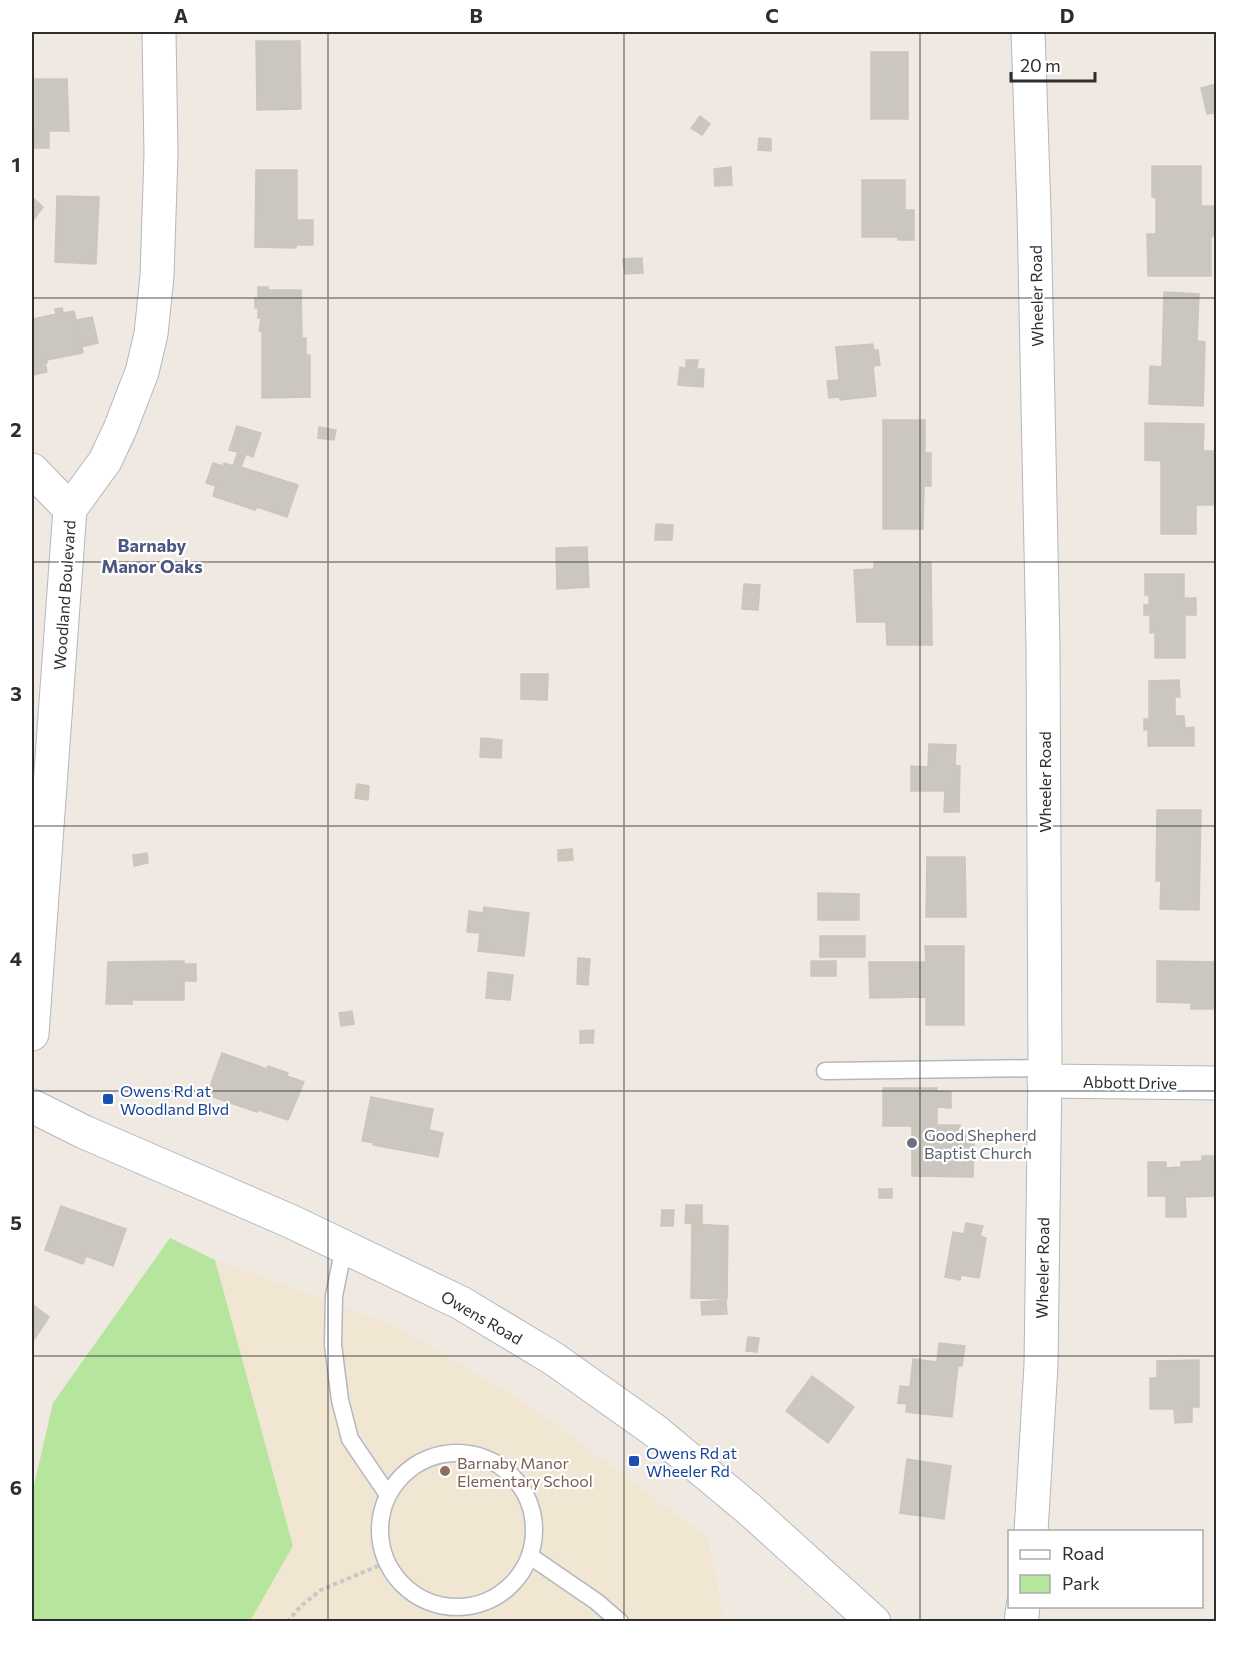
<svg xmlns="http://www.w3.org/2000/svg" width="1248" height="1653" font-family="Commissioner,sans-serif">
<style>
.education{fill:#f0e6d1}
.green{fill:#b6e59e}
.building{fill:#cbc7bf;stroke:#cbc5ba;stroke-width:1.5}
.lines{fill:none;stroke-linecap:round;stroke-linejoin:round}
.service-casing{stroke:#b4b7c1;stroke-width:19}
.minor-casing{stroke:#b4b7c1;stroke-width:35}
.tertiary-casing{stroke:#b4b7c1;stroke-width:35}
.secondary-casing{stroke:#b4b7c1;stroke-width:35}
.path{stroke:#c9c9c9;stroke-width:4;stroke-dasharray:4.5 3;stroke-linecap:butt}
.service{stroke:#fff;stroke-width:16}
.minor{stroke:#fff;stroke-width:33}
.tertiary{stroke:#fff;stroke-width:33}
.secondary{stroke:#fff;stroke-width:33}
.grid{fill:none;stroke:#2e2e2e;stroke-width:1.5;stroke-opacity:0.55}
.transit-dot{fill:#1a4fb4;stroke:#fff;stroke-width:2}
.worship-dot{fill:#6b7280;stroke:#fff;stroke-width:2}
.education-dot{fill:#8d6e63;stroke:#fff;stroke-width:2}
.labels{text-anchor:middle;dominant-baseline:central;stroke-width:4.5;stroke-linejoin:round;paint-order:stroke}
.street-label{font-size:16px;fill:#2e2e2e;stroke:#fff}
.transit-label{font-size:16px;fill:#164399;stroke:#fff;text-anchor:start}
.worship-label{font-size:16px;fill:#5b616d;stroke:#fff;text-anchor:start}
.education-label{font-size:16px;fill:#785e54;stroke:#fff;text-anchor:start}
.neighbourhood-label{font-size:18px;font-weight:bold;fill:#4d5680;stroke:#fff}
.neatline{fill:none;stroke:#2e2e2e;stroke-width:2}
.grid-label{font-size:20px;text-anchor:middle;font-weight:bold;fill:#2e2e2e}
</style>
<rect width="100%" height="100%" fill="#efe9e1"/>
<path class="education" d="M215 1260 395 1326 527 1404 708 1538 724 1621H250L293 1546Z"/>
<path class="green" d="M170 1238 215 1260 293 1546 250 1621H32V1494L53 1403Z"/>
<g class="building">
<path d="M256 41H300L301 109 257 110Z"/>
<rect x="871" y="52" width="37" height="67"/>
<path d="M35 79H67L69 131H49V148H32V129H35Z"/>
<path d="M1216 84V125L1214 113 1207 114 1201 88Z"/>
<path d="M700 116 710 124 702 135 691 128Z"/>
<path d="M759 138 771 139V151L758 150Z"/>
<path d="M1152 166H1201V206H1216V236H1211V276H1148L1147 234H1156V197H1152Z"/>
<path d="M731 167 732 185 715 186 714 169Z"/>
<path d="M256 170H297V220H313V245H296V248L255 247Z"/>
<path d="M862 180H905V210H914V240H898V237H862Z"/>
<path d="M57 196 99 197 96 264 55 262Z"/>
<path d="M32 197 43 207 32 222Z"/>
<path d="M642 258 643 273 625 274 623 259Z"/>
<path d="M258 287H268V290H301L302 338H306V355H310V397L262 398V331H259L261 318H258V308H255V298L258 299Z"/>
<path d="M1164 292 1199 294 1197 341 1205 342 1203 406 1149 404 1150 366 1162 367Z"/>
<path d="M62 308 63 313 74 311 83 353 47 360V363H45L47 372 32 375 33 319 56 314 55 309Z"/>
<path d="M92 317 98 343 81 347 76 320Z"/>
<path d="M873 344 874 350H878L880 365 873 366 876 396 840 400V397L829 398 827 381 839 380 836 347Z"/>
<path d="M686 360H698L697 369H704L703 387 678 385 680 367 686 368Z"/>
<path d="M883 420H925V453H931V486H924L923 529H883Z"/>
<path d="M1145 423 1204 424 1203 451H1216V505H1196V534H1161V461L1145 460Z"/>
<path d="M237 426 261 433 253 457 246 454 241 467 298 485 287 517 257 507 255 510 213 496 216 486 206 483 213 463 223 466 224 463 233 466 238 452 229 450Z"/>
<path d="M319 427 336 430 334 440 318 438Z"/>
<path d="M656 524 673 525 672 540H655Z"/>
<path d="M587 547 589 587 557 589 556 548Z"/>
<path d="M874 562H931L932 645H887L886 622H857L854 570 874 569Z"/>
<path d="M1145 574H1184V598H1196V615H1185V658H1155V632L1150 633V615H1144V605H1149V595H1145Z"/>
<path d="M744 584 760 585 758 610 742 609Z"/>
<path d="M521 674H548L547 700 521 699Z"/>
<path d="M1179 680 1180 697H1175V716H1184L1185 728 1194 727V746H1148V729L1144 730V719H1149V681Z"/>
<path d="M481 738 502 740 501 758 480 757Z"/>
<path d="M929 744 956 745 955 765 960 766 959 812H944L945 791H911V766L928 767Z"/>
<path d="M357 784 369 786 368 800 355 798Z"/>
<path d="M1157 810H1201L1199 910 1160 909 1161 881H1156Z"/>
<path d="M572 849 573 860 558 861V850Z"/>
<path d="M147 853 148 863 134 866 133 855Z"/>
<path d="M927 857H965L966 917H926Z"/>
<path d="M818 893 859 894V920H818Z"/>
<path d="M484 907 529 913 524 956 478 951 480 933 467 932 469 911 483 913Z"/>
<rect x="820" y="936" width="45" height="21"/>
<path d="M925 946H964V1025H926V997L870 998 869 962H926Z"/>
<path d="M578 958 590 959 588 985 577 984Z"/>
<path d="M184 961V964H196V981H184V1000H132V1004H106L108 962Z"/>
<rect x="811" y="961" width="25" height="15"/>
<path d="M1157 961 1216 962V1009H1191V1003L1157 1002Z"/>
<path d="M488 972 513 975 510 1000 486 998Z"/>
<path d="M352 1011 354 1024 341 1026 339 1013Z"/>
<path d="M594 1030 593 1043H580V1031Z"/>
<path d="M222 1053 267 1069 268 1066 288 1073 287 1076 304 1082 288 1120 258 1110 257 1112 207 1095Z"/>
<path d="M883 1088H937V1091L951 1092V1108L937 1107V1125H960V1134H966V1144H974L973 1177 912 1176V1126H883Z"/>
<path d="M371 1097 433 1109 429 1130 443 1133 438 1157 373 1145 374 1143 362 1141Z"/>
<path d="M1202 1156H1213V1161H1216V1196L1185 1197 1186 1217H1166V1196H1148V1162H1166V1168L1181 1167V1162L1202 1161Z"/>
<rect x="879" y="1189" width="13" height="9"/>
<path d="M686 1205H702V1224L685 1223Z"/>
<path d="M61 1206 126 1229 113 1266 86 1256 83 1264 45 1250Z"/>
<path d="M662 1210H674L673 1226H661Z"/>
<path d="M966 1223 983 1226 980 1236 986 1238 979 1278 961 1275 960 1280 945 1277 953 1232 964 1234Z"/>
<path d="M692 1224 728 1226 727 1299 691 1298Z"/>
<path d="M726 1300 727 1314 702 1315 701 1302Z"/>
<path d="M32 1304 49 1317 32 1343Z"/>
<path d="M748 1337 759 1338 757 1352 746 1351Z"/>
<path d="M939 1343 965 1346 962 1366H958L952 1417 906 1412 907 1404 898 1403 900 1386 910 1387 913 1359 937 1362Z"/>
<path d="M1199 1360V1407H1192V1422L1175 1423 1174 1409H1150V1378H1157V1361Z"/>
<path d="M812 1376 854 1407 828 1443 786 1411Z"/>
<path d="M907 1459 951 1466 944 1519 900 1513Z"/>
</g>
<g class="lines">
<defs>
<g id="service">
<path d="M825 1071 1045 1068"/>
<path d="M344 1247 334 1296 333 1345 340 1400 350 1439 388 1495"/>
<circle cx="457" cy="1530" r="77"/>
<path d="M530 1556 597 1602 620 1622"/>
</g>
<g id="minor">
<path d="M32 470 70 509"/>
<path d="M32 1034 70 509 105 461 120 429 142 372 151 334 157 276 161 154 159 32"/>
<path d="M1044 1081 1216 1083"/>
</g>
<path id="tertiary" d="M32 1106 84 1132 290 1221 461 1303 554 1359 654 1430 749 1509 874 1622"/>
<g id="secondary">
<path d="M1028 32 1034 211 1043 646 1045 1068 1041 1365 1031 1532"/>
<path d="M1021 1622 1023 1606"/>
</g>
</defs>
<use href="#service" class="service-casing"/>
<use href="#minor" class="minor-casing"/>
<use href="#tertiary" class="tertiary-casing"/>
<use href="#secondary" class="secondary-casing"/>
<path class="path" d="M287 1622 301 1606 321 1590 387 1562"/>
<use href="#service" class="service"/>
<use href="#minor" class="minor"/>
<use href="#tertiary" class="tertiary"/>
<use href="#secondary" class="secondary"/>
</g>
<path class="grid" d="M328 32V1622M624 32V1622M920 32V1622M32 298H1216M32 562H1216M32 826H1216M32 1091H1216M32 1356H1216"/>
<g class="transit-dot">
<rect x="102" y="1093" width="12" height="12" rx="3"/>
<rect x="628" y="1455" width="12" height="12" rx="3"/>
</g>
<circle class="worship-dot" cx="912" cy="1143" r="6"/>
<circle class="education-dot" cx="445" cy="1471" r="6"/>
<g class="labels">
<g class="street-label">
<text transform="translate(1036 296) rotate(-91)">Wheeler Road</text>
<text transform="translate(64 595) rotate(-86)">Woodland Boulevard</text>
<text transform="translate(1044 782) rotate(-90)">Wheeler Road</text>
<text transform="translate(1130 1082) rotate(1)">Abbott Drive</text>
<text transform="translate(1042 1268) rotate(-89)">Wheeler Road</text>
<text transform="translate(482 1317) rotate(30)">Owens Road</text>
</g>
<g class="transit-label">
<text x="120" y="1090">Owens Rd at<tspan x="120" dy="18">Woodland Blvd</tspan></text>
<text x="646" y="1452">Owens Rd at<tspan x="646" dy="18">Wheeler Rd</tspan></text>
</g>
<g class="worship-label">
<text x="924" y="1134">Good Shepherd<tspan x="924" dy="18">Baptist Church</tspan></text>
</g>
<g class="education-label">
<text x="457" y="1462">Barnaby Manor<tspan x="457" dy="18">Elementary School</tspan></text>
</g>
<g class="neighbourhood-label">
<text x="152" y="545">Barnaby<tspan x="152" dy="21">Manor Oaks</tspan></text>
</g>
</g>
<rect width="1248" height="1653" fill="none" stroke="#ffffff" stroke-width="66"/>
<rect x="1008" y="1530" width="195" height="78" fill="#ffffff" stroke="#ababab" stroke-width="1.5"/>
<rect x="1020" y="1550" width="30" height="9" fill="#ffffff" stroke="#ababab" stroke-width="1.5"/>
<text x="1062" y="1560" font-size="18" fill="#2e2e2e">Road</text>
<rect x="1020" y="1575" width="30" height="18" fill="#b6e59e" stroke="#ababab" stroke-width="1.5"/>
<text x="1062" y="1590" font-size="18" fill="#2e2e2e">Park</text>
<path d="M1011 72v9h84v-9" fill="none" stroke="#2e2e2e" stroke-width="3"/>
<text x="1020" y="72" font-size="18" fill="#2e2e2e" stroke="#ffffff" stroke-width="4.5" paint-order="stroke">20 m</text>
<rect x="33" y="33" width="1182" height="1587" class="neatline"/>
<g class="grid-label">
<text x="181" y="23">A</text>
<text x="476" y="23">B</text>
<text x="772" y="23">C</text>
<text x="1067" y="23">D</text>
<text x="16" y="172">1</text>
<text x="16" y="437">2</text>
<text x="16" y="701">3</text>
<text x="16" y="966">4</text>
<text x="16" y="1230">5</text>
<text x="16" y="1495">6</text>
</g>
</svg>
